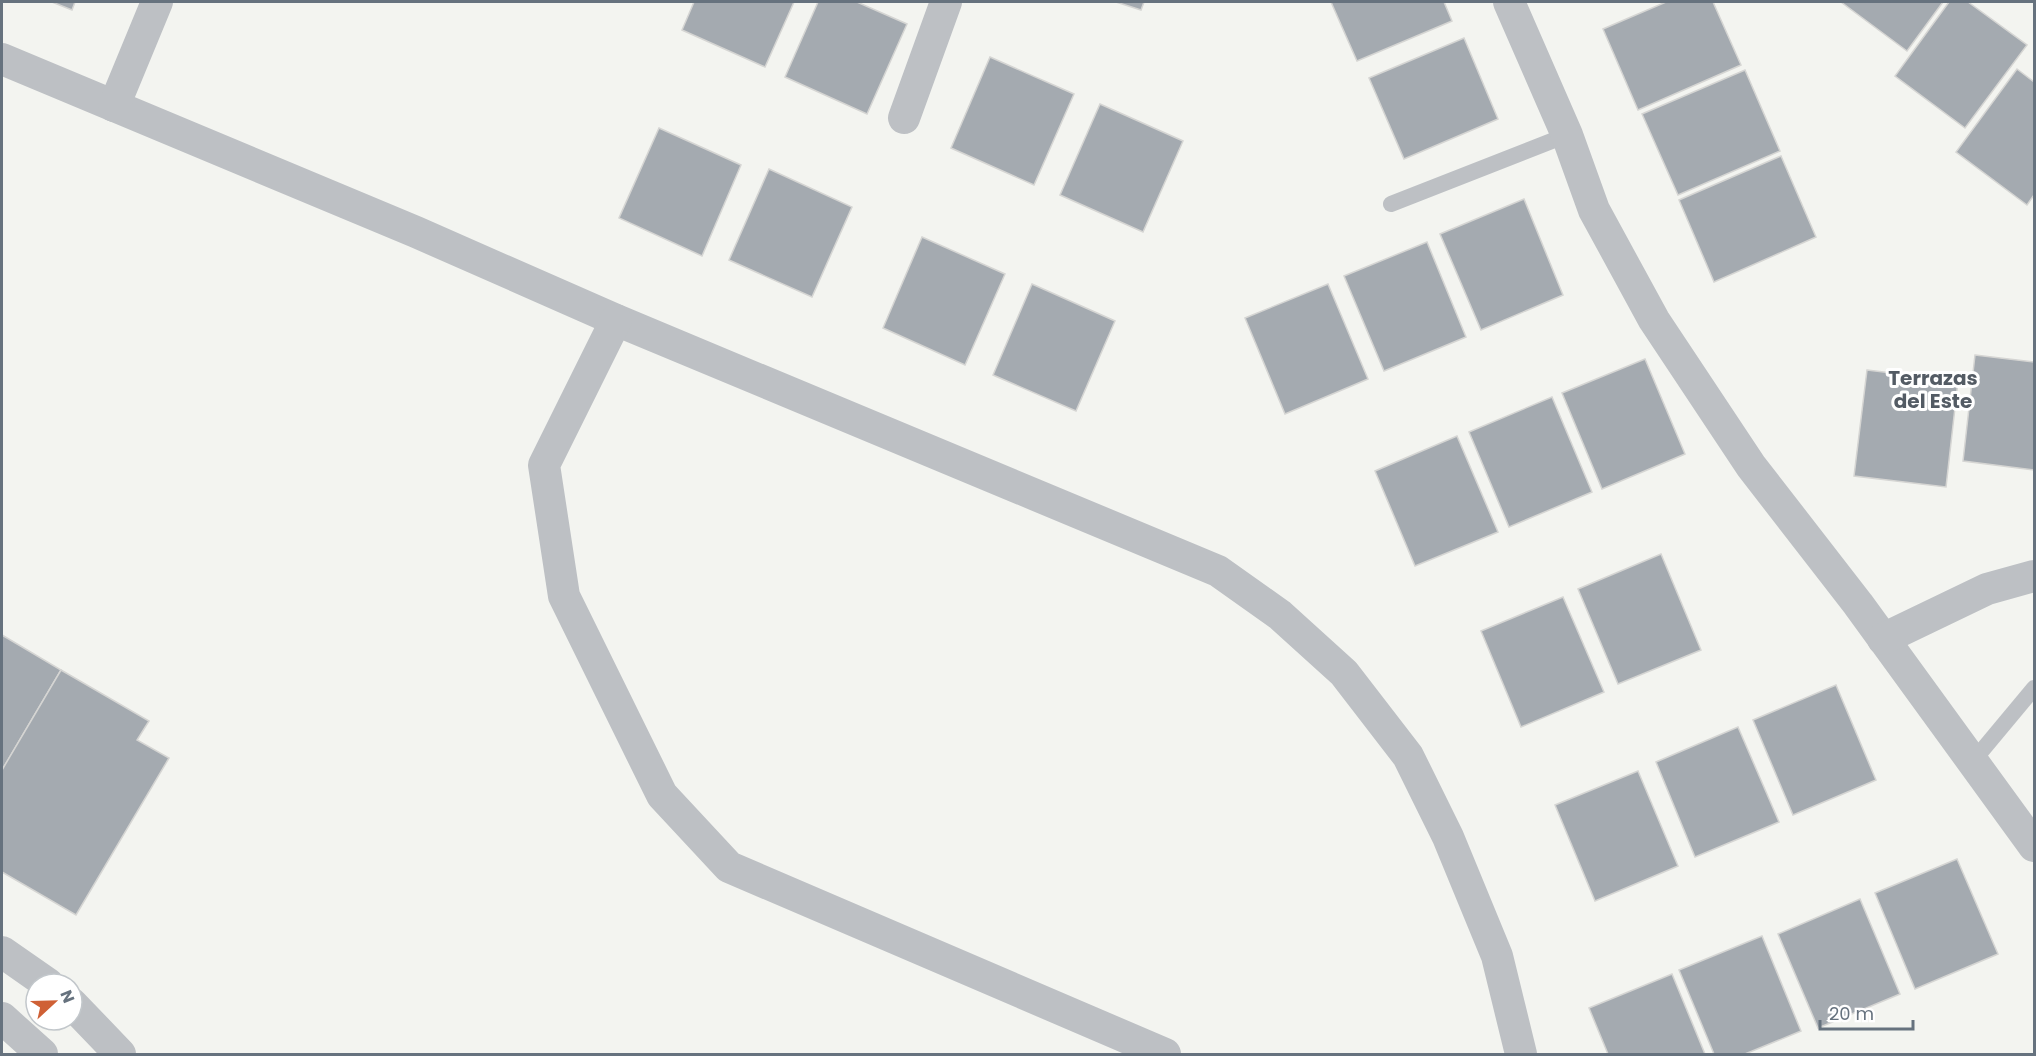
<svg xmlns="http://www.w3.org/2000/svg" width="2036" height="1056" font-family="Poppins,sans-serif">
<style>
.building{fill:#a4aab0;stroke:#d5d5d3;stroke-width:1.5}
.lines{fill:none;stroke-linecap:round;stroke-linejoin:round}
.service{stroke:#bdc0c4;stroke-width:16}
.minor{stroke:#bdc0c4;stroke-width:32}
.labels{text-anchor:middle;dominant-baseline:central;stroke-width:6;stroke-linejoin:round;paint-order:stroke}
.neighbourhood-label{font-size:20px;font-weight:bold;fill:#535b64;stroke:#fff}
</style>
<rect width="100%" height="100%" fill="#f3f4f0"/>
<g class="building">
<path d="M52 2H75L72 10Z"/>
<path d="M694 2H794L765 67 682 30Z"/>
<path d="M818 2H857L907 24 867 114 785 77Z"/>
<path d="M1116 2H1144L1141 10Z"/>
<path d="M1331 2H1444L1452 21 1357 61Z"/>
<path d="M1666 2H1713L1741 65 1638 110 1603 29Z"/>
<path d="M1841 2H1943L1907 51Z"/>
<path d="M1949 2H1968L2027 45 1965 128 1895 76Z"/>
<path d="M1464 38 1498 119 1404 159 1369 78Z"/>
<path d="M990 57 1074 94 1034 185 951 148Z"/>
<path d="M2017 69 2034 82V195L2027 205 1956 152Z"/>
<path d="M1745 70 1780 151 1678 195 1642 114Z"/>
<path d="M1100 104 1183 141 1143 232 1060 195Z"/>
<path d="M659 128 741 165 702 256 619 218Z"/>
<path d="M1781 156 1816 237 1714 282 1679 200Z"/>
<path d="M769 169 852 207 812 297 729 260Z"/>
<path d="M1524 199 1563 295 1481 330 1440 234Z"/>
<path d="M922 237 1005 274 965 365 883 328Z"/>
<path d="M1427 242 1466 337 1384 371 1344 276Z"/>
<path d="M1032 284 1115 321 1076 411 993 375Z"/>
<path d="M1328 284 1368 379 1285 414 1245 318Z"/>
<path d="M1975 355 2034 362V470L1963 461Z"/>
<path d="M1645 359 1685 454 1602 489 1562 393Z"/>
<path d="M1867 370 1958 381 1946 487 1854 476Z"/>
<path d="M1552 397 1592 492 1509 527 1469 432Z"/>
<path d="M1457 436 1498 532 1415 566 1375 471Z"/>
<path d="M1661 554 1701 650 1618 684 1578 589Z"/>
<path d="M1563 597 1604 692 1521 727 1481 631Z"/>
<path d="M2 635 61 670 2 770Z"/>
<path d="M61 670 149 721 137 740 169 758 76 915 2 872V770Z"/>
<path d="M1836 685 1876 780 1793 815 1753 720Z"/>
<path d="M1738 727 1779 822 1695 857 1656 762Z"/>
<path d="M1638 771 1678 866 1595 901 1555 805Z"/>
<path d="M1957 859 1998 954 1915 989 1875 893Z"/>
<path d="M1860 899 1900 994 1818 1028 1778 934Z"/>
<path d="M1762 936 1801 1031 1745 1054H1714L1679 970Z"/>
<path d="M1672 974 1705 1054H1608L1589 1008Z"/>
</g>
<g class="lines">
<g class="service">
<path d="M1391 204 1567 135"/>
<path d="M1974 760 2034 688"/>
</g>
<g class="minor">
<path d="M1509 2 1567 135 1594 210 1654 320 1751 466 1858 604 2034 846"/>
<path d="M2 59 416 232 616 320 1218 571 1280 615 1344 673 1408 756 1448 837 1497 956 1521 1054"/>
<path d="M114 106 157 2"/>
<path d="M904 118 946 2"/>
<path d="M616 320 544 465 564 596 662 795 729 867 1165 1054"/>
<path d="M1883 639 1987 589 2034 576"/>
<path d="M2 952 48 984"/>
<path d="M72 1004 120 1054"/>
<path d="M2 1018 42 1054"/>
</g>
</g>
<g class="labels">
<g class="neighbourhood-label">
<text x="1933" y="378">Terrazas<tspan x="1933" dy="23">del Este</tspan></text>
</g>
</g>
<rect width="2036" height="1056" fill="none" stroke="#66727e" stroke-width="6"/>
<g transform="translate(54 1002) rotate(68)"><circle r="28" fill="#ffffff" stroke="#c2c7cb" stroke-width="1.5"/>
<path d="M0-4.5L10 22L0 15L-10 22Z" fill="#cf6035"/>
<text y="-9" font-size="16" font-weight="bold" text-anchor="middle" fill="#66727e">N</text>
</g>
<path d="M1820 1020v9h93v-9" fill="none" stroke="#66727e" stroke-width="3"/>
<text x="1829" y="1020" font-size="18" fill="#66727e" stroke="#ffffff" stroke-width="4.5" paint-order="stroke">20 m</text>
</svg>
